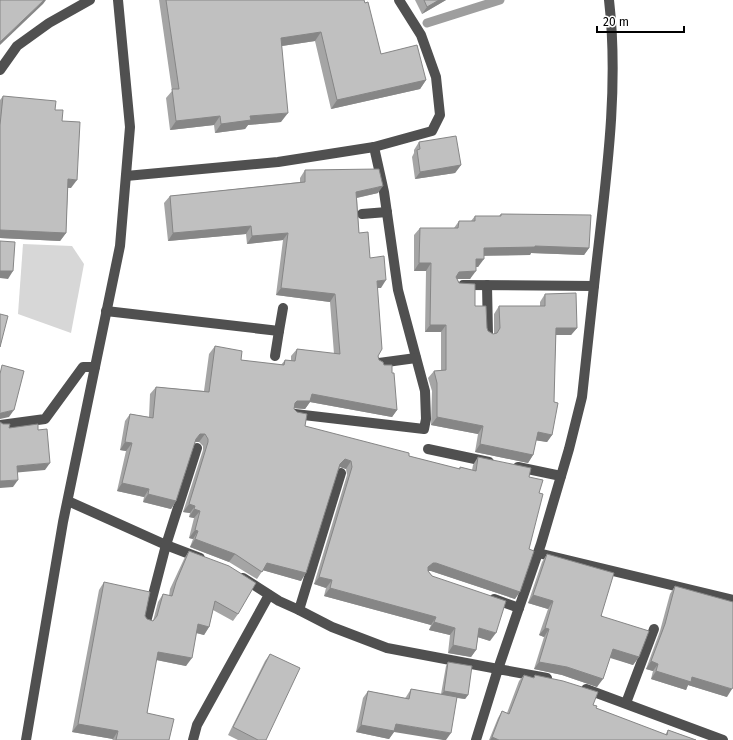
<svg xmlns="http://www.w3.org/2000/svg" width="733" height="740" font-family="'Fira Sans',sans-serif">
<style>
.green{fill:#d7d7d7}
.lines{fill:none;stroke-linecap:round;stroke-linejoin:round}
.stream{stroke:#9e9e9e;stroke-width:9}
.minor{stroke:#505050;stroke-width:10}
.wall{fill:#a5a5a5}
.shaded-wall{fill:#868686}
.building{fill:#c0c0c0;stroke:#868686}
</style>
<rect width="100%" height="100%" fill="#fff"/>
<path class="green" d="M23 244 72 246 84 264 71 333 18 314Z"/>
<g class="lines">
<path class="stream" d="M427 23 500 0"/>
<g class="minor">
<path d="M0 70 17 46 49 23 90 0"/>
<path d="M374 147 432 131 440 115 436 77 421 35 399 0"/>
<path d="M126 176 278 162 374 147 384 192 398 290 425 391 426 419 424 429 295 414"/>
<path d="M362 214 387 212"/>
<path d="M487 285 488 335"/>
<path d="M594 286C604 192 620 94 609 0"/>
<path d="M106 311 279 331 283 308"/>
<path d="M275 356 279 331"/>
<path d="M379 363 416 358"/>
<path d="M0 425 45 419 83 367H95"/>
<path d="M428 449 489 462"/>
<path d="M518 467 561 476"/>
<path d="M68 501 166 545 200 558"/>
<path d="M538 553 733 600"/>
<path d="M243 578 279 601 299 610 332 627 387 648 498 669 541 544 569 449 582 397 594 286 463 285"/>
<path d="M494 599 519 608"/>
<path d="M299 610 341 473"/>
<path d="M146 622 166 545 197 448"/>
<path d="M586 689 723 740"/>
<path d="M626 703 654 629"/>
<path d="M26 740 63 522 120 246 130 127 118 0"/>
<path d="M193 740 197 725 269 595"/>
<path d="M476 740 498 669 547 678"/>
</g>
</g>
<g class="wall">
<path d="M159 0H364L381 54 426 80 420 89 331 109 315 41 282 46 281 122 248 125 245 129 215 133 214 125 170 130 166 98 172 91Z"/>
<path d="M415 0H446L422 14Z"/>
<path d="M3 96 55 110 62 121 71 188H68L66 233 60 241 0 238V100Z"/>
<path d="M419 142 461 165 455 173 415 179 412 157 414 153V150Z"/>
<path d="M305 170 378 193 357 198 359 233 370 258 381 288H377L378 356 379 360 392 373 397 410 392 417 310 402 305 409 294 408 305 426 409 456 459 469 460 467 472 470 473 465 478 457 529 477 539 493 515 599 431 571H428L490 641 478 637 476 650 471 657 448 653 450 635 429 630 431 625 324 596 326 588 314 584 347 475 346 469 340 467 339 468 301 581 263 570 257 579 229 562 190 547 193 539 189 538 194 518 189 517 190 513 183 512 203 450V446L199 442H195L176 501 171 509 143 502 144 497 117 491 126 451 120 450 125 421 130 414 149 417 150 394 156 387 204 391 209 354 215 346 241 360 281 365 285 360 291 361V356L297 349 334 354 330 302 276 295 283 240 247 244 246 234 168 241 164 203 170 196 300 182V178Z"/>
<path d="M501 214 589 248 584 255 531 253 530 255H484L478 267H476L470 279H457L475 306 488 331 493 334H494V314L499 306H540V302L545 294 577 328 571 335H556L552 435 547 442 536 440 533 455 528 463 475 452 478 434 431 425 432 391 428 378 434 371 441 370V332H425L426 271H414V235L420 228H454L459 221H471L475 216H499Z"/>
<path d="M189 551 238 614 233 621 213 610 209 627 204 635 196 633 186 666 156 660 147 713 169 740H112L113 739 72 732 99 590 104 582 145 616 147 619 153 621 158 602 163 594 169 596 170 589 184 559Z"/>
<path d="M547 554 639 657 633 665 610 657 597 687 562 675 534 669 544 637 539 635 548 609 528 603 542 562Z"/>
<path d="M675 586 727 697 688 685 686 690 651 679 653 671 646 669 660 631 670 594Z"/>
<path d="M270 654 266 740H238L228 735 265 661Z"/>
<path d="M448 662 468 695 465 699 457 698 394 732 389 739 356 732 363 698 368 691 405 698 406 697 411 689 441 694 446 666Z"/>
<path d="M524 675 533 678 535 675 593 705 596 708 665 735 668 730 696 740H489L498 718 502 711 507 713 519 681Z"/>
</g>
<g class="shaded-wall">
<path d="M44 0H46L43 4 0 45V42Z"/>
<path d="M439 0H446L422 14 427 7Z"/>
<path d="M321 32 315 41 275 47 281 38Z"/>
<path d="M426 80 420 89 331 109 337 100Z"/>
<path d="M288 113 281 122 248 125 245 129 215 133 221 124 250 116Z"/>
<path d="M220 116 214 125 170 130 176 121Z"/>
<path d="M461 165 455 173 415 179 420 172Z"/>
<path d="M68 179 77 180 71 188 62 187Z"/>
<path d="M383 186 378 193 351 199 356 192Z"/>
<path d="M251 226 246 234 168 241 173 233Z"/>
<path d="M0 230 66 233 60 241 0 238Z"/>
<path d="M288 233 283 240 247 244 252 236Z"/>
<path d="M535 246 589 248 584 255 531 253 530 255 478 256 484 248Z"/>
<path d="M476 259H484L478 267H470Z"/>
<path d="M419 263H431L426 271H414Z"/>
<path d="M0 271H13L8 279 0 278Z"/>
<path d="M476 271 470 279H454L459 272Z"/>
<path d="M386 280 381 288H371L377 281Z"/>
<path d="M281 288 335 294 330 302 276 295Z"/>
<path d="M430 325H446L441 332H425Z"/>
<path d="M556 328H577L571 335H551Z"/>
<path d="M312 394 397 410 392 417 310 402 305 409 292 408 295 403 297 401Z"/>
<path d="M14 410 9 417 0 419V414L1 413Z"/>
<path d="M437 417 483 426 478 434 431 425Z"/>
<path d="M538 432 552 435 547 442 533 440Z"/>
<path d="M200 434H205L199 442H195L196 439Z"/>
<path d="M125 442 132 443 126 451 120 450Z"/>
<path d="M480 444 533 455 528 463 475 452Z"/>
<path d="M345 459 351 461 346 469 340 467 335 471 340 464Z"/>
<path d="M50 463 45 470 12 473 17 466Z"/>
<path d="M18 480 13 487 0 488V481Z"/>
<path d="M122 483 149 489 144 497 117 491Z"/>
<path d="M148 494 176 501 171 509 143 502Z"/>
<path d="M189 504 195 506 190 513 183 512Z"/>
<path d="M194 509 200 511 194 518 189 517Z"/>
<path d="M195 530 198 531 193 539 189 538Z"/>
<path d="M195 539 235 554 229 562 190 547Z"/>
<path d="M267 563 306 573 301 581 262 570Z"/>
<path d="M433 563H436L520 592 515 599 431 571H427L428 567Z"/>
<path d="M319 577 332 580 326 588 314 584Z"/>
<path d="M330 588 436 617 431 625 324 596Z"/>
<path d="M533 595 553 601 548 609 528 603Z"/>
<path d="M434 622 455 628 450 635 429 630Z"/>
<path d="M198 624 209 627 204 635 193 632Z"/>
<path d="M479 628 496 633 490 641 474 636Z"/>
<path d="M545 628 549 629 544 637 539 635Z"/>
<path d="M453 645 476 650 471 657 448 653Z"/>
<path d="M613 649 639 657 633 665 607 657Z"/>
<path d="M158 652 192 658 186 666 152 659Z"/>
<path d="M651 661 658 664 653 671 646 669Z"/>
<path d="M539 662 567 667 603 679 597 687 562 675 534 669Z"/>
<path d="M656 671 692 677 732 689 727 697 688 685 686 690 651 679Z"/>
<path d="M444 691 468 695 465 699 441 695Z"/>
<path d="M78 724 118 731 113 739 72 732Z"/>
<path d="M396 724 451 733 446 740H443L394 732 389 739 356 732 361 725Z"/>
<path d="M492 737 499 740H490Z"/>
</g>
<g class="building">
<path d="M0 0H44L0 42Z"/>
<path d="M166 0H364L365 3 368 2 381 54 417 45 426 80 337 100 321 32 281 38 288 113 250 116 251 120 221 124 220 116 176 121 172 89H179Z"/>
<path d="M424 0H439L427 7Z"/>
<path d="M3 96 56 101 55 110H63L62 121 80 122 77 180 68 179 66 233 0 230V125Z"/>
<path d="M456 136 461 165 420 172 417 150 420 149 419 142Z"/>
<path d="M379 169 383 186 356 192 359 233 368 232 370 258 384 256 386 280 377 281 382 349 378 356 379 360 383 362 384 365H392V373H394L397 410 312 394 310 401H297L295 403 294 409 297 412 307 414 305 426 409 453V456L460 469V467L476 471 478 457 531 468 529 477 543 480 539 493 543 494 529 549 534 551 520 592 436 563H433L428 567V571L432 576 506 601 496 633 479 628 476 650 453 645 455 628 434 622 436 617 330 588 332 580 319 577 352 467 351 461 345 459 340 464 306 573 267 563 262 572 235 554 195 539 198 531 195 530 200 511 194 509 195 506 189 504 208 442V439L205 434H200L196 439 176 501 148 494 149 489 122 483 132 443 125 442 130 414 153 418 156 387 209 392 215 346 242 351 241 360 284 365 285 360 295 361 297 349 340 354 335 294 281 288 288 233 252 236 251 226 173 233 170 196 305 182V170Z"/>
<path d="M501 214 591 215 589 248 535 246V247L484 248V259H476V271L459 272 456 277 459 283 475 284V306H486L487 328 488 331 493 334 497 333 500 328 499 306H545V294L576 293 577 328H556L554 402 558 403 552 435 538 432 533 455 480 444 483 426 437 417V383L434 371 446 370V325H430L431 263H419L420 228H458L459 221H475V216H501Z"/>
<path d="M0 241 15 242 13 271H0Z"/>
<path d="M0 314 8 316 0 347Z"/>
<path d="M2 365 24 371 14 410 1 413 0 414V374Z"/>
<path d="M0 422 3 424H10L9 428 38 424V430L47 429 50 463 17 466 18 480 0 481Z"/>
<path d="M189 551 229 566 256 583 238 614 215 601 209 627 198 624 192 658 158 652 147 713 174 719 169 740H116L118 731 78 724 104 582 150 592 145 616 147 619 153 621 157 616 163 594 172 596 176 582Z"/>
<path d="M547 554 614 573 601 616 649 631 639 657 613 649 603 679 567 667 539 662 549 629 545 628 553 601 533 595Z"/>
<path d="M675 586 733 602V687L732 689 692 677 691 682 656 671 658 664 651 661 665 624Z"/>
<path d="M270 654 300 668 266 740H258L233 727Z"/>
<path d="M448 662 472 666 468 695 444 691Z"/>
<path d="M524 675 534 678 535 675 563 681 598 692 593 705 597 706 596 708 667 735 668 730 696 740H499L492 737 502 711 509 714Z"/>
<path d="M411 689 457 697 451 733 396 724 394 731 361 725 368 691 409 699Z"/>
</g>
<path d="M597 26v6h87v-6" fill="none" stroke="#000000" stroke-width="2"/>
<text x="603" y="26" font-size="12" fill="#000000" stroke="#ffffff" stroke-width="3" paint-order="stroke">20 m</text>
</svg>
